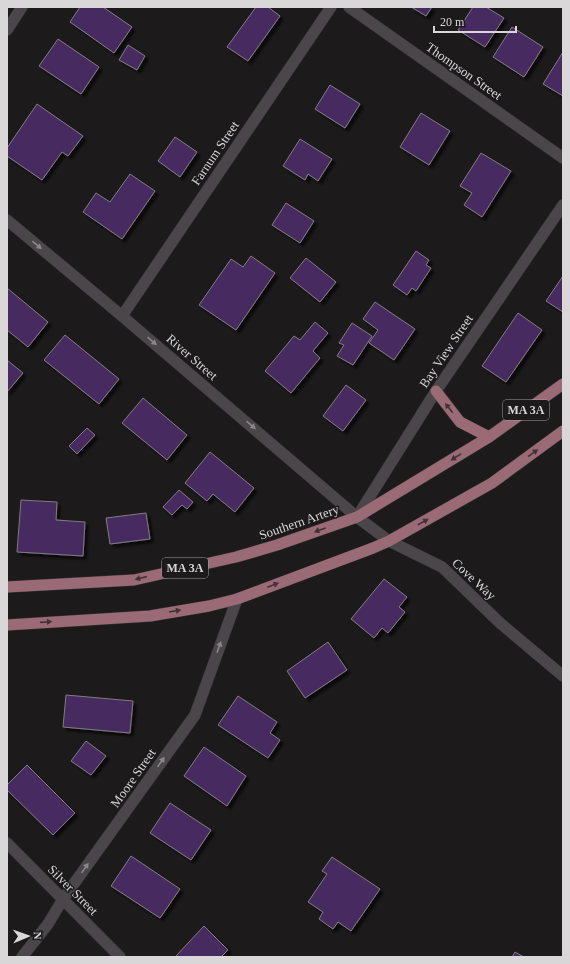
<svg xmlns="http://www.w3.org/2000/svg" width="570" height="964" font-family="'Times New Roman',serif">
<style>
.building{fill:#472b5e;stroke:#7f7d81;filter:url(#shadow)}
.lines{fill:none;stroke-linecap:round;stroke-linejoin:round}
.minor-casing{stroke:#363435;stroke-width:12}
.primary-casing{stroke:#363435;stroke-width:12}
.minor{stroke:#4a4649;stroke-width:11}
.primary{stroke:#9a6a76;stroke-width:11}
.oneway{fill:#8a8789}
.oneway2{fill:#423237}
.labels{text-anchor:middle;dominant-baseline:central;stroke-width:3;stroke-linejoin:round;paint-order:stroke}
.shield{fill:#1d1a1c;stroke:#a19ea0;stroke-width:1}
.shield-label{font-size:12px;font-weight:bold;fill:#d9d7d8}
.street-label{font-size:13px;fill:#d9d7d8;stroke:#1d1a1c}
</style>
<defs>
<filter id="shadow"><feDropShadow dx="3.5" dy="3.5" stdDeviation="1" flood-color="#0009"/></filter>
</defs>
<rect width="100%" height="100%" fill="#1d1a1c"/>
<g class="building">
<path d="M80 7H103L132 27 114 53 70 22Z"/>
<path d="M256 7H268L280 16 248 61 227 47Z"/>
<path d="M411 7H432L426 16Z"/>
<path d="M473 7H486L504 18 485 47 458 30Z"/>
<path d="M512 27 543 47 524 77 493 57Z"/>
<path d="M58 39 99 67 81 94 39 66Z"/>
<path d="M128 45 145 56 137 70 119 60Z"/>
<path d="M563 52V96L543 84Z"/>
<path d="M330 85 360 104 345 128 315 109Z"/>
<path d="M37 104 83 136 68 156 62 152 42 180 7 156V148Z"/>
<path d="M421 113 450 131 429 165 400 147Z"/>
<path d="M175 137 197 152 180 177 158 161Z"/>
<path d="M300 139 332 159 318 181 308 174 305 180 283 166Z"/>
<path d="M481 153 511 171 482 217 464 205 472 193 460 186Z"/>
<path d="M130 174 155 191 122 239 83 212 96 193 110 202Z"/>
<path d="M286 203 314 221 300 243 272 225Z"/>
<path d="M416 251 429 260 426 265 431 268 416 291 412 288 407 295 393 285Z"/>
<path d="M251 256 275 273 236 330 199 305 231 259 243 267Z"/>
<path d="M306 258 336 282 320 302 290 278Z"/>
<path d="M563 276V312L546 301Z"/>
<path d="M7 288 48 322 28 347 7 330Z"/>
<path d="M375 302 415 329 394 360 369 343 378 330 363 319Z"/>
<path d="M518 313 542 330 506 382 482 366Z"/>
<path d="M315 322 328 333 313 351 320 358 291 393 265 371 294 336 300 340Z"/>
<path d="M352 323 372 336 353 365 337 356 344 345 339 343Z"/>
<path d="M65 335 119 379 99 404 44 360Z"/>
<path d="M7 360 23 373 7 392Z"/>
<path d="M346 385 366 400 343 431 323 416Z"/>
<path d="M143 398 187 435 167 460 122 423Z"/>
<path d="M87 428 95 435 77 454 69 446Z"/>
<path d="M210 452 254 488 235 512 213 494 207 501 185 483Z"/>
<path d="M179 490 193 502 187 509 182 505 172 515 163 507Z"/>
<path d="M21 500 57 502 56 520 85 522 83 556 17 552Z"/>
<path d="M146 513 150 539 110 544 106 518Z"/>
<path d="M384 579 407 597 399 607 405 612 388 633 382 628 374 638 351 619Z"/>
<path d="M328 642 347 670 305 698 287 671Z"/>
<path d="M66 695 133 701 130 733 63 727Z"/>
<path d="M238 696 277 722 270 733 280 740 268 758 218 725Z"/>
<path d="M86 741 106 756 91 775 71 761Z"/>
<path d="M204 747 246 776 227 806 184 776Z"/>
<path d="M27 765 75 813 53 835 7 790V785Z"/>
<path d="M170 803 211 830 191 860 150 833Z"/>
<path d="M131 856 180 889 160 918 111 886Z"/>
<path d="M332 857 380 889 351 931 338 922 333 929 319 919 323 912 308 902 327 874 322 871Z"/>
<path d="M204 926 228 950 221 957H175Z"/>
<path d="M515 952 524 957H512Z"/>
</g>
<g class="lines">
<defs>
<g id="minor">
<path d="M349 7 563 158"/>
<path d="M7 30 22 7"/>
<path d="M7 220 122 316 357 517 389 541 442 567 500 623 563 676"/>
<path d="M122 316 331 7"/>
<path d="M357 517 436 391 563 205"/>
<path d="M7 843 120 957"/>
<path d="M22 957 48 924 63 899 195 715 237 599"/>
</g>
<g id="primary">
<path d="M436 391 460 422 489 437"/>
<path d="M7 587 134 580 236 557 277 545 357 517 489 437 563 384"/>
<path d="M7 625 150 616 209 606 237 599 373 548 389 541 492 483 563 431"/>
</g>
</defs>
<use href="#minor" class="minor-casing"/>
<use href="#primary" class="primary-casing"/>
<use href="#minor" class="minor"/>
<use href="#primary" class="primary"/>
</g>
<defs><path id="oneway-solid" d="M-6-.8H1V-3.2L6.5 0L1 3.2V.8H-6Z"/></defs>
<g class="oneway">
<use href="#oneway-solid" transform="translate(37 245) rotate(40)"/>
<use href="#oneway-solid" transform="translate(152 341) rotate(41)"/>
<use href="#oneway-solid" transform="translate(251 425) rotate(41)"/>
<use href="#oneway-solid" transform="translate(219 647) rotate(-70)"/>
<use href="#oneway-solid" transform="translate(161 762) rotate(-55)"/>
<use href="#oneway-solid" transform="translate(85 868) rotate(-55)"/>
</g>
<g class="oneway2">
<use href="#oneway-solid" transform="translate(449 408) rotate(-129)"/>
<use href="#oneway-solid" transform="translate(533 453) rotate(-36)"/>
<use href="#oneway-solid" transform="translate(456 457) rotate(148)"/>
<use href="#oneway-solid" transform="translate(423 522) rotate(-29)"/>
<use href="#oneway-solid" transform="translate(320 530) rotate(160)"/>
<use href="#oneway-solid" transform="translate(141 578) rotate(167)"/>
<use href="#oneway-solid" transform="translate(273 585) rotate(-21)"/>
<use href="#oneway-solid" transform="translate(175 611) rotate(-10)"/>
<use href="#oneway-solid" transform="translate(46 622) rotate(-4)"/>
</g>
<g class="labels">
<g class="shield">
<rect x="503" y="400" width="46" height="20" rx="3"/>
<rect x="162" y="558" width="46" height="20" rx="3"/>
</g>
<g class="shield-label">
<text x="526" y="410">MA 3A</text>
<text x="185" y="568">MA 3A</text>
</g>
<g class="street-label">
<text transform="translate(464 71) rotate(35)">Thompson Street</text>
<text transform="translate(215 153) rotate(-56)">Farnum Street</text>
<text transform="translate(446 351) rotate(-56)">Bay View Street</text>
<text transform="translate(192 357) rotate(41)">River Street</text>
<text transform="translate(299 522) rotate(-19)">Southern Artery</text>
<text transform="translate(474 579) rotate(43)">Cove Way</text>
<text transform="translate(133 778) rotate(-55)">Moore Street</text>
<text transform="translate(73 890) rotate(45)">Silver Street</text>
</g>
</g>
<rect width="570" height="964" fill="none" stroke="#d9d7d8" stroke-width="16"/>
<g transform="translate(28 936) rotate(88)" stroke="#1d1a1c" stroke-width="3" paint-order="stroke">
<path d="M0-3L7 15L0 10L-7 15Z" fill="#d9d7d8"/>
<text y="-6" font-size="11" font-weight="bold" text-anchor="middle" fill="#d9d7d8">N</text>
</g>
<path d="M434 26v6h82v-6" fill="none" stroke="#d9d7d8" stroke-width="2"/>
<text x="440" y="26" font-size="12" fill="#d9d7d8" stroke="#1d1a1c" stroke-width="3" paint-order="stroke">20 m</text>
</svg>
